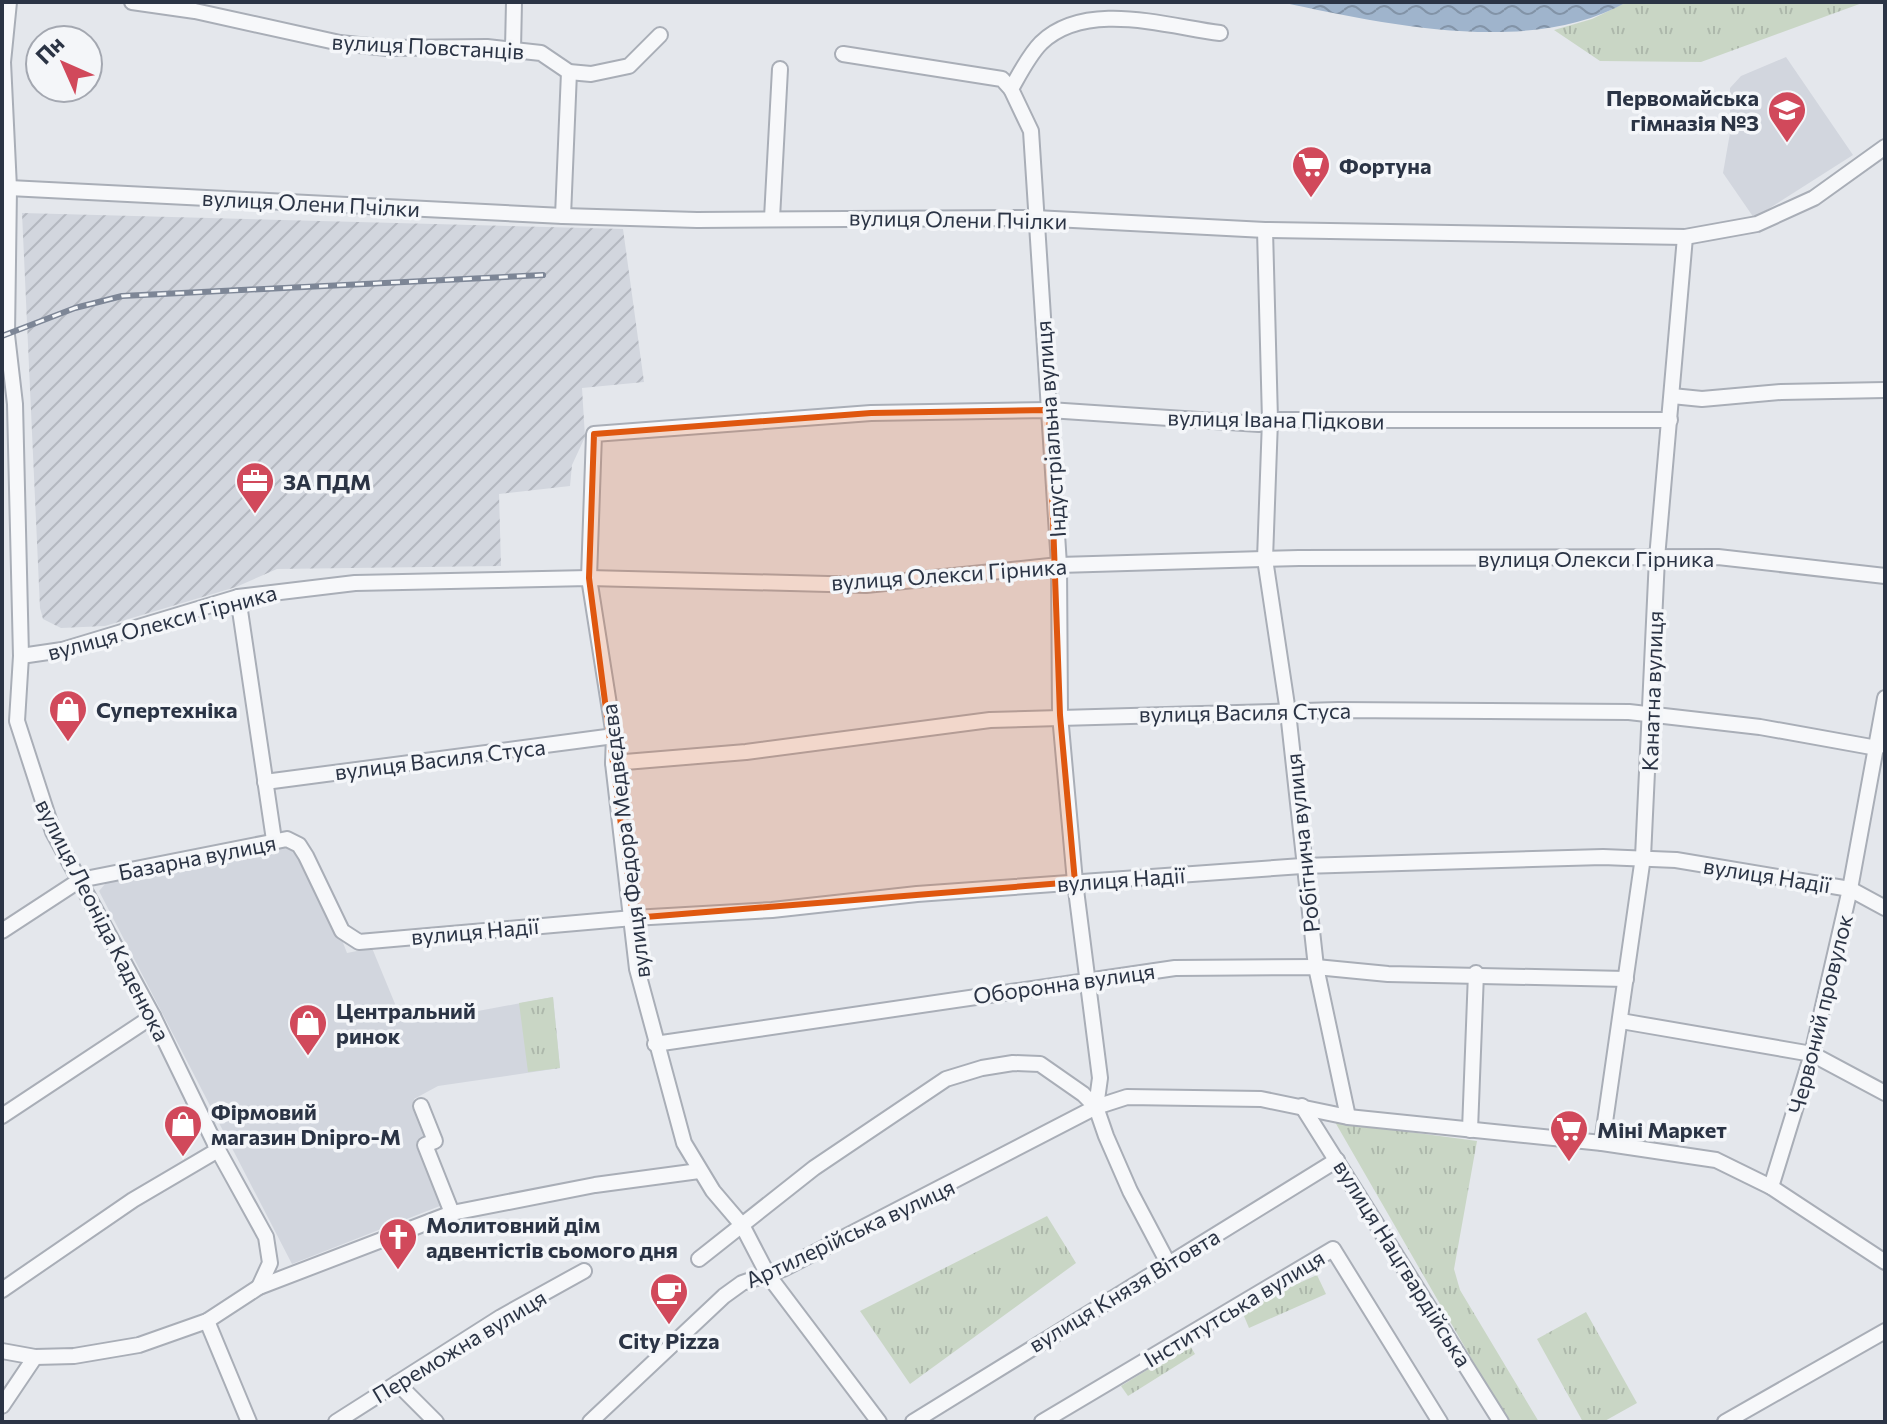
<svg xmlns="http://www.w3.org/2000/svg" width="1887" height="1424" font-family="Commissioner,sans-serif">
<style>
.built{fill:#d2d6de}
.industrial{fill:url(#industrial-furrows)}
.grass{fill:url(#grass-tufts)}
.water{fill:url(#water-waves)}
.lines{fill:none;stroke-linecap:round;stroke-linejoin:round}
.minor-casing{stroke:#a9aeb7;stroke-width:18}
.minor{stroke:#f7f8fa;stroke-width:14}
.rail-casing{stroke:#7d8696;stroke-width:6}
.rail{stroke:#f4f6f9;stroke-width:3;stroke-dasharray:9;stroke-linecap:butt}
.marked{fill:#df570f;fill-opacity:0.2;stroke:#df570f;stroke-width:6;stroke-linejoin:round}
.labels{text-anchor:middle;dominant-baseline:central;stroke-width:7;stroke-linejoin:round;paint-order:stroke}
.street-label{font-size:22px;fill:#2b3445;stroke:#f4f6f9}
.poi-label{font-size:22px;font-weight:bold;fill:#2b3445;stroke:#f4f6f9;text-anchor:start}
</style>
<defs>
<pattern id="industrial-furrows" width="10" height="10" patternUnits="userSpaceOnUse" patternTransform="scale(2)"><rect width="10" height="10" fill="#d2d6de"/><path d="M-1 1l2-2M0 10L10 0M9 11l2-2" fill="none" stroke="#b4b8c0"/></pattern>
<pattern id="grass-tufts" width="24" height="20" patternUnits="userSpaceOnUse" patternTransform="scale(2)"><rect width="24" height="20" fill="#c9d6c5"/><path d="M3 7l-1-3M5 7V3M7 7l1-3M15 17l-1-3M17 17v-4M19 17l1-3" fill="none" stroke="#adb8ab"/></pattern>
<pattern id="water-waves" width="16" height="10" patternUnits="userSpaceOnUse" patternTransform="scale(2)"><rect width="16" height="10" fill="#9fb4cc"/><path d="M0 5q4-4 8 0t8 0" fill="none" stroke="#8293a7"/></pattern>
</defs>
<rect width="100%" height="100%" fill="#e4e7ec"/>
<g class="built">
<path d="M1786 57 1853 155 1754 218 1723 173 1730 133V88L1741 76Z"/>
<path d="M285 842 291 844 328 904 347 953 372 948 400 1016 419 1022 553 997 560 1068 438 1086 414 1099 429 1135 418 1142 445 1204 292 1264 99 891 106 883Z"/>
</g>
<path class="industrial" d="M22 213 623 229 644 382 582 388 585 437 572 465 570 486 499 494 501 566 277 569 236 587 105 626 61 628 43 619 40 608Z"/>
<g class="grass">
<path d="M1627 2H1865L1701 62 1600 61 1554 30 1592 19Z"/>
<path d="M553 997 560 1068 528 1072 519 1003Z"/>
<path d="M1335 1122 1477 1141 1454 1269 1460 1290 1539 1422H1508Z"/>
<path d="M1047 1216 1076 1263 910 1384 860 1311Z"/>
<path d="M1317 1275 1326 1294 1249 1328 1241 1309Z"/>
<path d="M1586 1312 1637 1403 1603 1422H1583L1537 1339Z"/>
<path d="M1189 1344 1195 1354 1128 1396 1121 1386Z"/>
</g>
<path class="water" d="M1280 2H1627C1529 57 1385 24 1280 2Z"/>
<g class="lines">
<defs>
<g id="minor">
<path d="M9 2 3 62 9 188 7 335 15 404 21 656 17 721 53 832 153 1016 218 1150 266 1237 270 1263 259 1287"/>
<path d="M132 2 195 11 340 43 387 48 487 47 541 53 569 72 591 74 629 66 660 35"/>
<path d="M513 49 514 2"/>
<path d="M843 54 1002 79 1011 89"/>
<path d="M9 188 563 216 697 220 1035 218 1265 230 1685 237 1757 224 1814 198 1885 147"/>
<path d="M563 216 569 72"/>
<path d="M772 218 780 69"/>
<path d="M1265 230 1270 420 1265 559 1288 712 1316 967 1348 1117"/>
<path d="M1672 396 1702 399 1781 392 1885 390"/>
<path d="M238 597 274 840"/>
<path d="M21 656 62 650 238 597 355 583 589 578 866 585 1059 565 1299 558 1718 557 1885 576"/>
<path d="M613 763 746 752 990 720 1338 710 1629 712 1760 727 1877 748"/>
<path d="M265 782 614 736"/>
<path d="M2 931 80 880 287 839 299 845 306 856 342 931 359 942 633 918 772 910 917 894 1302 866 1603 857 1676 860 1850 889 1885 908"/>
<path d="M1621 1021 1812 1054 1885 1093"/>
<path d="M655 1044 1175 968 1316 967 1388 974 1626 979"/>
<path d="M421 1106 435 1141 425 1145 452 1213"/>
<path d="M1302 1106 1501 1422"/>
<path d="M2 1116 153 1016"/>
<path d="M1470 1130 1476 973"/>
<path d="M1602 1143 1643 857 1657 558 1685 237"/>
<path d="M1771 1187 1812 1054 1850 889 1885 698"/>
<path d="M699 1259 814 1168 946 1079 982 1068 1013 1063 1040 1064 1083 1094 1096 1107 1127 1097 1261 1099 1348 1117 1602 1143 1716 1160 1771 1187 1885 1262"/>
<path d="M1168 1263 1130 1191 1106 1136 1096 1107 1100 1078 1075 882 1060 715 1059 565 1031 131 1011 89C1019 75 1029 55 1041 43 1086 0 1165 26 1220 33"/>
<path d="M2 1290 133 1200 218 1150"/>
<path d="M207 1321 249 1422"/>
<path d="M2 1351 35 1357 74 1356 139 1345 207 1321 259 1287 452 1213 595 1185 699 1171"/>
<path d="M397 1383 436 1422"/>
<path d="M2 1406 35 1357"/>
<path d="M336 1422 501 1317 584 1271"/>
<path d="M590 1422 724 1296 742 1283 783 1269 1096 1107"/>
<path d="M879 1422 768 1275 742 1225 713 1191 684 1143 637 969 613 763 614 736 589 578 594 434 871 413 1049 410 1259 424 1270 420H1670"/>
<path d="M913 1422 1337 1160"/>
<path d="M1042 1422 1333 1249 1440 1422"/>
<path d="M1725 1422 1885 1331"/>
</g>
</defs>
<use href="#minor" class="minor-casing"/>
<use href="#minor" class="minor"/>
<defs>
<path id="rail" d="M2 336 75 308 122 296 543 275"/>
</defs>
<use href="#rail" class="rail-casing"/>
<use href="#rail" class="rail"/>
</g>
<path class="marked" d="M1049 410 1060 715 1075 882 633 918 589 578 594 434 871 413Z"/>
<defs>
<symbol id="school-pin" viewBox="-11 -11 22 30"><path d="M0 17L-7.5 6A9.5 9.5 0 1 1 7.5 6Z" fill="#d1495b" stroke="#f4f6f9"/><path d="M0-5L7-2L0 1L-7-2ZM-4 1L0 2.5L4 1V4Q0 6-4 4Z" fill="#fff"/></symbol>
<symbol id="supermarket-pin" viewBox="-11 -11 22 30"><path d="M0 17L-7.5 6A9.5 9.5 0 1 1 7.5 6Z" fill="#d1495b" stroke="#f4f6f9"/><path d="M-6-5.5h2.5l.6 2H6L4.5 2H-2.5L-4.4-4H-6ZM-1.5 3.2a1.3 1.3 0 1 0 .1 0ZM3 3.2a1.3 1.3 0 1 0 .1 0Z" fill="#fff"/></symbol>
<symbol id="office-pin" viewBox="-11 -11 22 30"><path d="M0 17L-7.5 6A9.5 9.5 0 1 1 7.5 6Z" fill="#d1495b" stroke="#f4f6f9"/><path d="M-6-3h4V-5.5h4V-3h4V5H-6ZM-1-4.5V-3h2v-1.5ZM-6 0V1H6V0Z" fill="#fff"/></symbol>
<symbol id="shop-pin" viewBox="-11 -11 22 30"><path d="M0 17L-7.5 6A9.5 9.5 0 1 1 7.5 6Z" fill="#d1495b" stroke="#f4f6f9"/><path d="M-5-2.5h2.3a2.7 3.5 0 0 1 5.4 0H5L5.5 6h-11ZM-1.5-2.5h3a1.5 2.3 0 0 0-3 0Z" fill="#fff"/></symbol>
<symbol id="church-pin" viewBox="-11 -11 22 30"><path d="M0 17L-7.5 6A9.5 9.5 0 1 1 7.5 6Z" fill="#d1495b" stroke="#f4f6f9"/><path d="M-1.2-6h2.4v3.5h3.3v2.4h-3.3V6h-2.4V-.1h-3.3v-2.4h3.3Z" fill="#fff"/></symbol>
<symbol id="cafe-pin" viewBox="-11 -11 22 30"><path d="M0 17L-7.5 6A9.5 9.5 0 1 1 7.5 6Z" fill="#d1495b" stroke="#f4f6f9"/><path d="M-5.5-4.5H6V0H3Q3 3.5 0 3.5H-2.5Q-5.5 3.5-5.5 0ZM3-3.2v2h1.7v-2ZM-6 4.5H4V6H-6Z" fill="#fff"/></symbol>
</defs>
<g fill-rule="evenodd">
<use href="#school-pin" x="1765" y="88" width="44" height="60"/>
<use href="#supermarket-pin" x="1289" y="143" width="44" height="60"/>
<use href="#office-pin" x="233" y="459" width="44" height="60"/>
<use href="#shop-pin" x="46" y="687" width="44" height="60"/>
<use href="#shop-pin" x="286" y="1001" width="44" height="60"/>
<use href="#shop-pin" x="161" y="1102" width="44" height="60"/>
<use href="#supermarket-pin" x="1547" y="1107" width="44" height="60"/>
<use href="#church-pin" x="376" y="1215" width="44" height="60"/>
<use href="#cafe-pin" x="647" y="1270" width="44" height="60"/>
</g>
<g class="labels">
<g class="street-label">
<text transform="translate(428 46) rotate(3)">вулиця Повстанців</text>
<text transform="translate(311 203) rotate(3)">вулиця Олени Пчілки</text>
<text transform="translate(958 219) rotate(1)">вулиця Олени Пчілки</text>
<text transform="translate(1276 419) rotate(1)">вулиця Івана Підкови</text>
<text transform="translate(1050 429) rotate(-94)">Індустріальна вулиця</text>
<text x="1596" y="558">вулиця Олекси Гірника</text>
<text transform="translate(949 574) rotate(-4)">вулиця Олекси Гірника</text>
<text transform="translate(162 622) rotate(-15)">вулиця Олекси Гірника</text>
<text transform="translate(1652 691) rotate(-88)">Канатна вулиця</text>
<text transform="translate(1245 712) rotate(-1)">вулиця Василя Стуса</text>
<text transform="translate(440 759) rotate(-7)">вулиця Василя Стуса</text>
<text transform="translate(625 841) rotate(-97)">вулиця Федора Медвєдєва</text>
<text transform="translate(1302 843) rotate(-96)">Робітнича вулиця</text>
<text transform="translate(197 857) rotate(-11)">Базарна вулиця</text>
<text transform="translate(1767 875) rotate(9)">вулиця Надії</text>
<text transform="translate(1121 879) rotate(-4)">вулиця Надії</text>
<text transform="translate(103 920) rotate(63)">вулиця Леоніда Каденюка</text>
<text transform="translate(475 931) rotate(-5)">вулиця Надії</text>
<text transform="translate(1064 983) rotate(-8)">Оборонна вулиця</text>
<text transform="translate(1820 1014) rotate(-76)">Червоний провулок</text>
<text transform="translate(850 1233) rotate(-25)">Артилерійська вулиця</text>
<text transform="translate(1403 1263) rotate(58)">вулиця Нацгвардійська</text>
<text transform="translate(1124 1290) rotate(-31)">вулиця Князя Вітовта</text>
<text transform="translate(1234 1308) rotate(-31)">Інститутська вулиця</text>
<text transform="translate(459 1346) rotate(-31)">Переможна вулиця</text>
</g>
<g class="poi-label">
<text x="1759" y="97" text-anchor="end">Первомайська<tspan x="1759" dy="25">гімназія №3</tspan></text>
<text x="1339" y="165">Фортуна</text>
<text x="283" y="481">ЗА ПДМ</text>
<text x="96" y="709">Супертехніка</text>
<text x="336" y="1010">Центральний<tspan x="336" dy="25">ринок</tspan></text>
<text x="211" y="1111">Фірмовий<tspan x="211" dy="25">магазин Dnipro-M</tspan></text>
<text x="1597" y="1129">Міні Маркет</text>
<text x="426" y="1224">Молитовний дім<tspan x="426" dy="25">адвентістів сьомого дня</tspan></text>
<text x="669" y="1340" text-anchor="middle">City Pizza</text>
</g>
</g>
<rect width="1887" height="1424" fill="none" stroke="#2b3445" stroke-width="8"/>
<g transform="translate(64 64) rotate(315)"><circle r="38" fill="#f4f6f9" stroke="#a4a8b1" stroke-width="2"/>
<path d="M0-6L14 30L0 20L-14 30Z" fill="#d1495b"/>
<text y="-12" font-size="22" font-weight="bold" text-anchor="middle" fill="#2b3445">Пн</text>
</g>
</svg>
